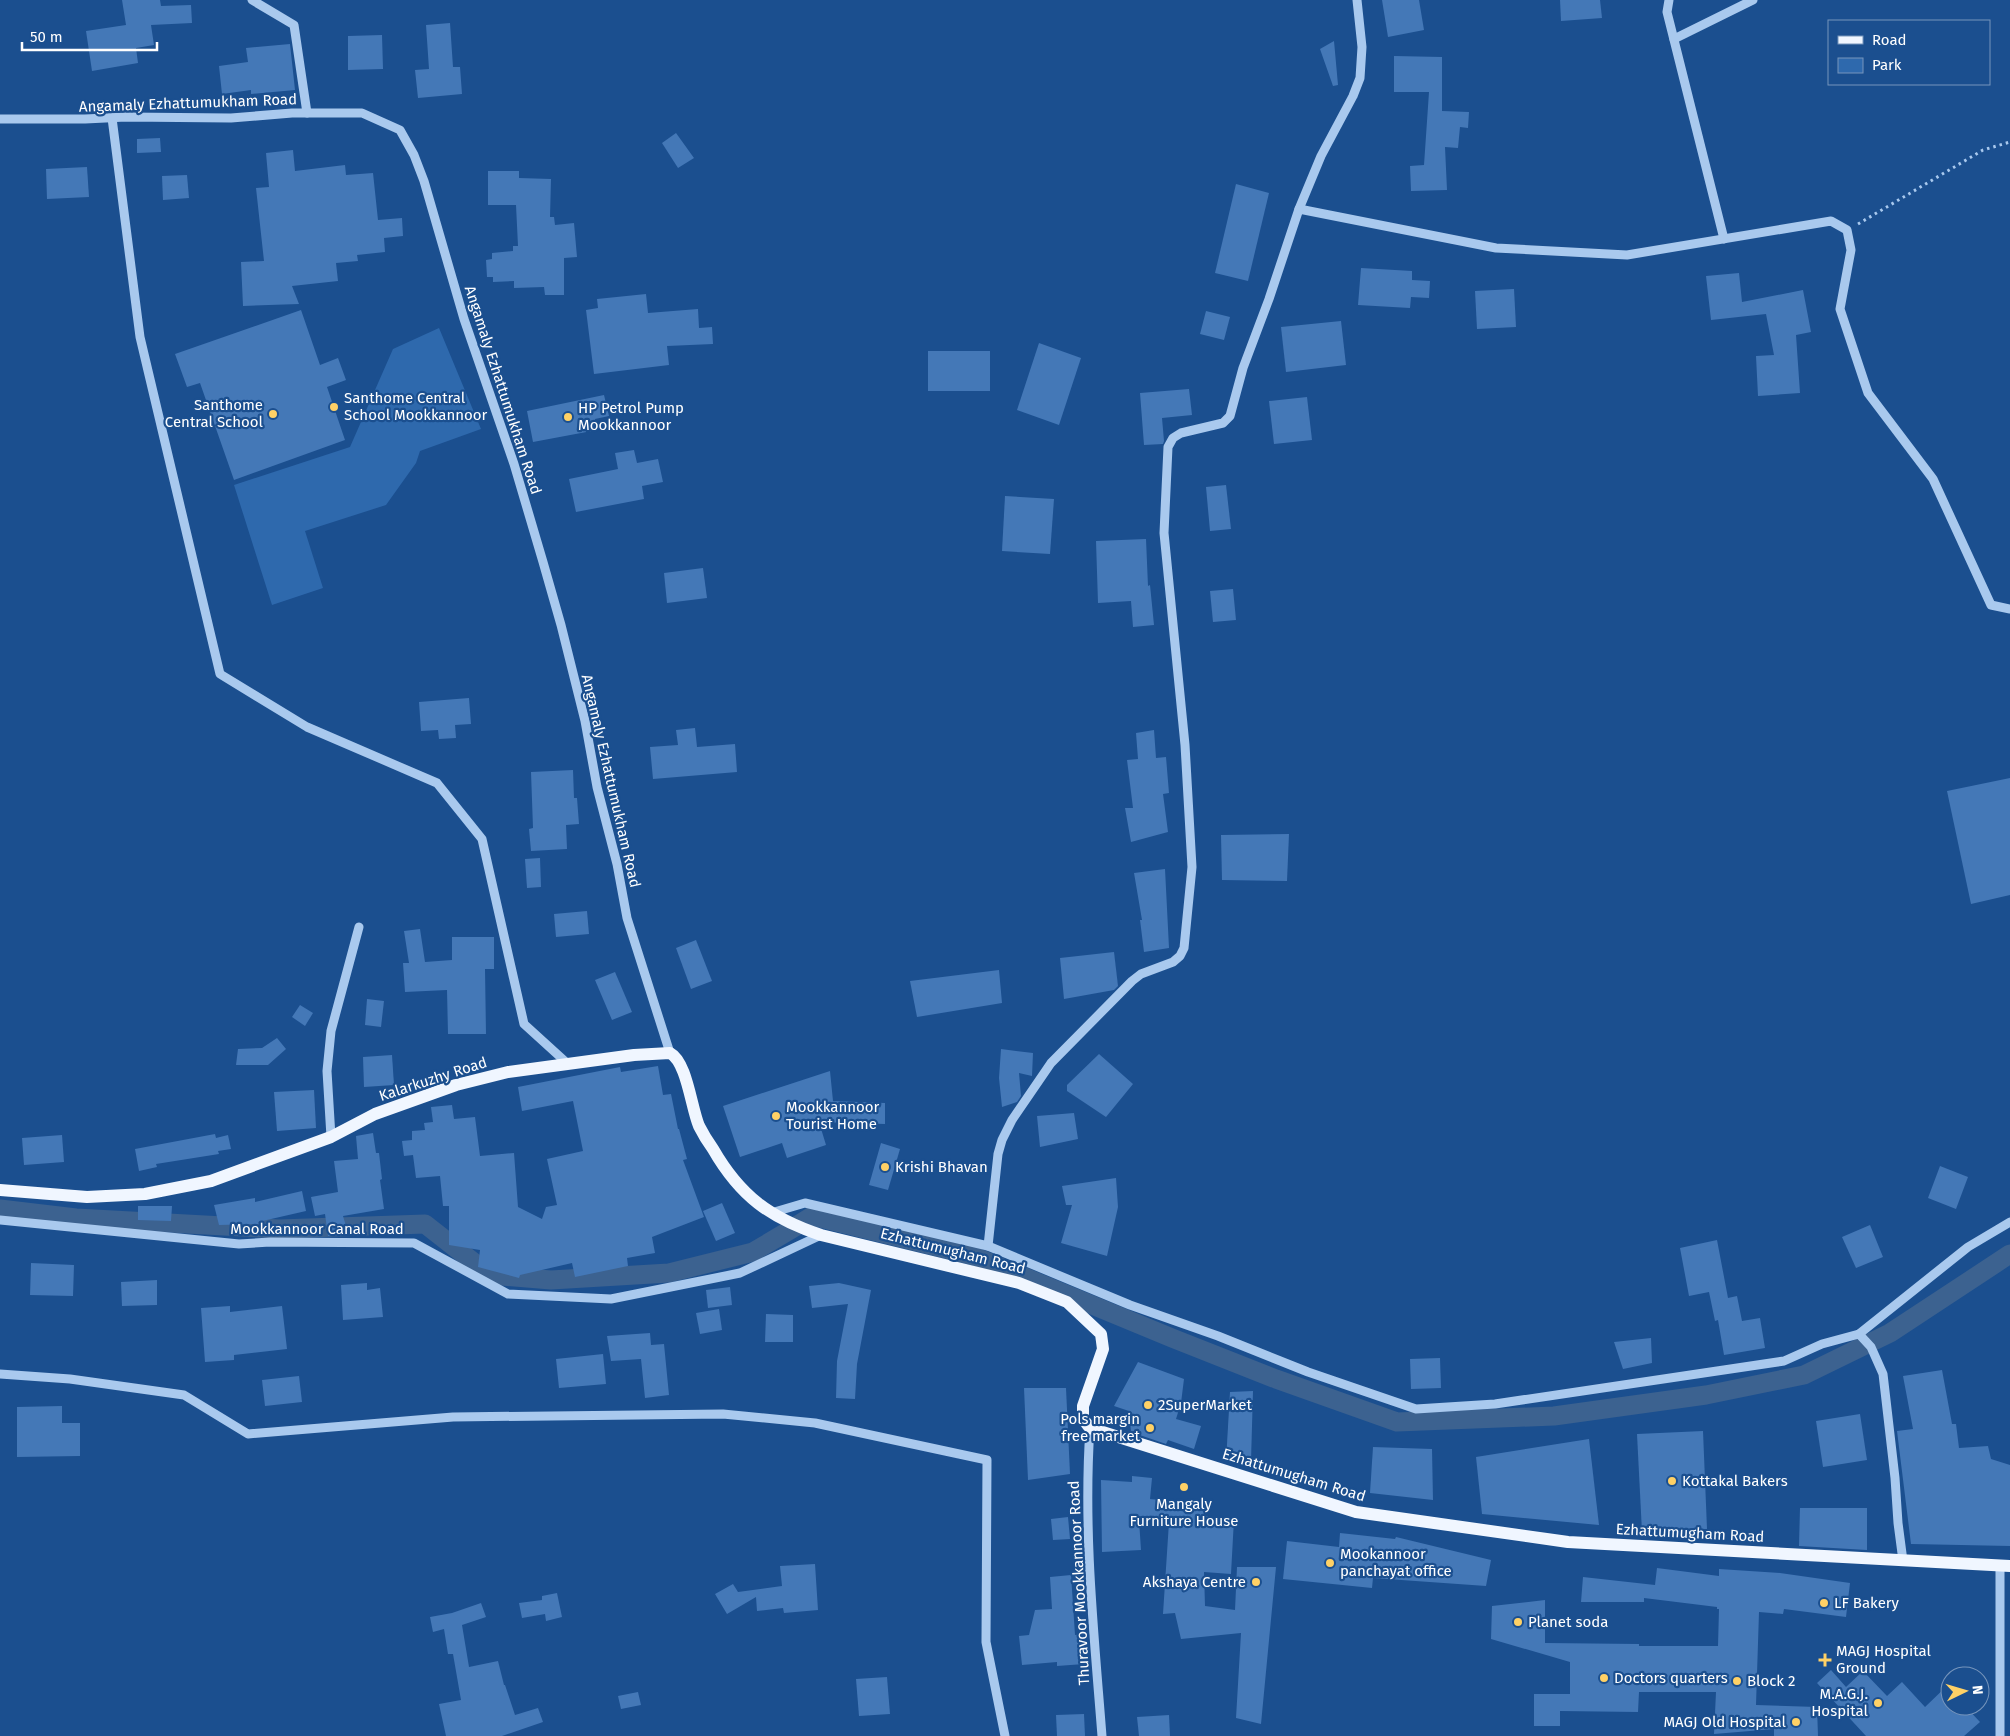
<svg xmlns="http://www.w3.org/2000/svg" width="2010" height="1736" font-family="'Fira Sans',sans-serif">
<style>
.green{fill:#2e69ad}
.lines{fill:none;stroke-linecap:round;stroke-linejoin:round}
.canal{stroke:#3c6290;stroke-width:19}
.building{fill:#4478b7}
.path{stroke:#a9c9ee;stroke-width:3;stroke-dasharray:2.5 4;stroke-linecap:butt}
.minor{stroke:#a9c9ee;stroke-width:9}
.major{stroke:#f0f6ff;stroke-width:12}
.poi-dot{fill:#ffd166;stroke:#1b4f8f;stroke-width:2}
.labels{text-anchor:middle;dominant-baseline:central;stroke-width:4.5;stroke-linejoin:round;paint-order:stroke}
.street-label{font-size:15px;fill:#fff;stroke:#1b4f8f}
.poi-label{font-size:15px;fill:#fff;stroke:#1b4f8f;text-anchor:start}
</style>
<rect width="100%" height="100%" fill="#1b4f8f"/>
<path class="green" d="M439 328 481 429 420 451 416 463 386 505 305 531 323 588 272 605 234 485 350 447 393 349Z"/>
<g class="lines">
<g class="canal">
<path d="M0 1209 76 1218 279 1229 425 1224 490 1275 551 1280 669 1273 753 1252 795 1227"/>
<path d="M796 1226 812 1216 974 1256 1172 1338 1276 1379 1397 1422 1554 1416 1706 1395 1804 1375 1890 1333 2010 1254"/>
</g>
</g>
<g class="building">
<path d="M122 0H160L161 6 191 5 192 23 151 25 154 45 136 48 138 63 92 71 86 31 126 25Z"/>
<path d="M1382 0H1419L1424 30 1388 37Z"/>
<path d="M1560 0H1600L1602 18 1561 21Z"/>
<path d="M450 23 453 67H460L462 94 418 98 415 70 429 69 426 25Z"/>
<path d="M382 35 383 69 348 70V36Z"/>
<path d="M1334 41 1338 85 1333 86 1320 49Z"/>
<path d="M290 44 295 90 251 94V90L222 94 219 66 248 62 246 48Z"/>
<path d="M1394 56 1442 57V111L1469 112 1468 128 1460 127 1458 148 1445 147 1447 190 1411 191 1410 166 1424 165 1429 92H1394Z"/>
<path d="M676 133 694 158 678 168 662 143Z"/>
<path d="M160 138 161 152 137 153V139Z"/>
<path d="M293 150 295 171 345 165 346 175 373 173 378 220 402 218 403 236 384 238 385 252 357 255 358 261 336 263 338 281 292 286 299 304 243 306 241 262 264 261 256 188 269 187 266 153Z"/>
<path d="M87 167 89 197 47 199 46 169Z"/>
<path d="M488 171H519V178L551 179 550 217H554L555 225 574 223 577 257 564 258V295H545L544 287 514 288V281L493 282V277H487L486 260 492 259V253L513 251V246H518L516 205H488Z"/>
<path d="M187 175 189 198 163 200 162 176Z"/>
<path d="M1236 184 1269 193 1248 281 1215 273Z"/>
<path d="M1361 268 1412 271V280L1430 281 1429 298 1411 297 1410 308 1358 305Z"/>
<path d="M1739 273 1742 302 1803 290 1811 332 1796 335 1800 393 1758 396 1756 356 1774 355 1766 314 1711 320 1706 276Z"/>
<path d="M1514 289 1516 327 1477 329 1475 291Z"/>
<path d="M646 294 648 313 698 309 699 328 712 327 713 344 667 346 669 365 594 374 586 310 598 308 597 299Z"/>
<path d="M301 310 320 365 338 358 346 380 327 387 345 440 234 480 200 383 187 387 175 354Z"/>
<path d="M1206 311 1230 317 1224 340 1200 334Z"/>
<path d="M1341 321 1346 365 1286 372 1281 327Z"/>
<path d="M1039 343 1081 358 1059 425 1017 410Z"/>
<rect x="928" y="351" width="62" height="40"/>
<path d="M1189 389 1192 415 1162 418 1164 441 1163 444 1144 445 1140 393Z"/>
<path d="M604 395 609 416 595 419 597 430 533 442 527 411Z"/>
<path d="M1307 397 1312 440 1274 444 1269 401Z"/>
<path d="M634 450 637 463 658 459 663 482 642 486 644 499 576 512 569 479 618 469 615 453Z"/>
<path d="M1226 485 1231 529 1210 531 1206 487Z"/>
<path d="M1005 496 1054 499 1050 554 1002 551Z"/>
<path d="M1146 539 1148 586 1150 585 1154 625 1133 627 1131 601 1098 603 1096 541Z"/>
<path d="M703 568 707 598 667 603 664 573Z"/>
<path d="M1233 589 1236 620 1213 622 1210 591Z"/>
<path d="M469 698 471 724 455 725 456 738 439 739 438 730 421 731 419 702Z"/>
<path d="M695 728 697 747 735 744 737 772 653 779 650 747 678 745 676 730Z"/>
<path d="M1154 730 1156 758 1166 757 1169 793 1163 794 1168 832 1131 842 1125 808H1133L1127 760 1138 759 1136 733Z"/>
<path d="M573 770 574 798H577L579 824 566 825 567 849 531 851 529 829 533 828 531 772Z"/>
<path d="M2010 778V895L1971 904 1947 791Z"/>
<path d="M1289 834 1287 881 1222 880 1221 835Z"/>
<path d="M540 858 541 887 527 888 525 859Z"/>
<path d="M1165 869 1169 948 1144 952 1140 920H1142L1134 873Z"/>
<path d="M587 911 589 934 556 937 554 914Z"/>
<path d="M420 929 425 962 452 960V937H494V969H485L486 1034H448L447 990 405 992 403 963H409L404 931Z"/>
<path d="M696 940 712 981 691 989 676 948Z"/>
<path d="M1114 952 1118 986 1114 990 1064 999 1060 958Z"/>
<path d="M999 970 1002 1003 917 1017 910 981Z"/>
<path d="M615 972 632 1012 612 1020 595 980Z"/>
<path d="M367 999 384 1001 381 1027 365 1025Z"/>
<path d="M300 1005 313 1013 305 1026 292 1017Z"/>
<path d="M277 1038 286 1049 268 1065H236L238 1049 262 1048Z"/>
<path d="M1001 1049 1033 1053 1032 1076 1019 1073 1021 1096 1017 1102 1002 1107 999 1078Z"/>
<path d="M1099 1054 1133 1084 1106 1117 1067 1091V1085Z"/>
<path d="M392 1055 394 1085 364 1087 363 1057Z"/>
<path d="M658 1066 663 1095 671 1094 678 1129H679L687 1159 683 1160 704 1217 652 1237 655 1253 627 1258 628 1266 575 1277 572 1263 520 1275 519 1278 478 1267 480 1250 449 1245V1206H443L440 1176 416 1178 413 1155 404 1156 402 1141 412 1140V1131L425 1130 424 1123 433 1122 431 1107 452 1105 454 1119 475 1117 480 1156 514 1153 518 1207 542 1219 546 1207 557 1205 547 1159 583 1151 573 1101 522 1111 518 1087 620 1067 621 1072Z"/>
<path d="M830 1071 833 1101 885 1103V1124L819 1122 826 1145 787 1158 782 1143 740 1157 723 1106Z"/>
<path d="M314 1090 316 1128 277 1131 274 1092Z"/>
<path d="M1074 1113 1078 1139 1040 1147 1037 1116Z"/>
<path d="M373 1133 376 1153H379L382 1179 380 1180 384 1209 343 1216 349 1236H328L325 1214 315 1216 311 1197 338 1192 334 1161 358 1159 356 1136Z"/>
<path d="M215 1134 216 1138 228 1135 231 1149 218 1151 219 1154 156 1164 157 1167 139 1171 135 1149Z"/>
<path d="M62 1135 64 1162 24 1165 22 1138Z"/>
<path d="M881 1143 900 1149 888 1190 869 1185Z"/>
<path d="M1940 1166 1968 1177 1956 1209 1928 1198Z"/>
<path d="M1116 1178 1118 1207 1107 1256 1061 1243 1072 1205H1066L1062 1186Z"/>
<path d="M302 1191 306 1211 258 1222 259 1224 219 1225 214 1205 255 1198V1202Z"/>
<path d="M722 1203 735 1233 716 1241 703 1211Z"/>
<path d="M138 1206H172L171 1221 138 1220Z"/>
<path d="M1870 1225 1883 1257 1856 1268 1842 1237Z"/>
<path d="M1717 1240 1728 1298 1737 1296 1742 1321 1760 1318 1765 1348 1724 1355 1718 1320 1715 1321 1709 1292 1689 1296 1680 1248Z"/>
<path d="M31 1263 74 1265 73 1296 30 1295Z"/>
<path d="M157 1280V1305L122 1306 121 1282Z"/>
<path d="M367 1283V1290L380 1288 383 1317 343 1320 341 1285Z"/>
<path d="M839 1283 871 1290 857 1364 855 1399 836 1398 837 1361 848 1304 812 1308 809 1286Z"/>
<path d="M730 1287 732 1305 708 1308 706 1290Z"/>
<path d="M230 1306V1312L282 1306 287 1349 234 1355V1360L205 1362 201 1308Z"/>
<path d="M719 1309 722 1330 700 1334 696 1313Z"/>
<path d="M766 1314 793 1315V1342H765Z"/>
<path d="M650 1333 651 1345 664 1344 669 1395 645 1398 641 1359 611 1361 607 1336Z"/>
<path d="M1651 1338 1652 1363 1623 1369 1614 1342Z"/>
<path d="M603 1354 606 1384 559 1388 556 1359Z"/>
<path d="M1440 1358 1441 1388 1411 1389 1410 1359Z"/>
<path d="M1138 1362 1184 1379 1181 1403 1176 1419 1201 1426 1194 1449 1168 1440 1166 1444 1131 1432 1129 1411 1114 1406Z"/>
<path d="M1942 1370 1952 1424H1956L1959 1448 1988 1446 1991 1459 2010 1465V1546L1911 1544 1897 1431 1913 1429 1903 1376Z"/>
<path d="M299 1376 302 1402 265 1406 262 1380Z"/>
<path d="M1024 1388H1066L1070 1474 1028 1480Z"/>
<path d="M1253 1391 1251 1461H1226L1230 1392Z"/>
<path d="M62 1406V1423H80V1456L17 1457V1407Z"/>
<path d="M1860 1414 1867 1460 1823 1467 1816 1421Z"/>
<path d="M1703 1431 1707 1529 1642 1532 1637 1434Z"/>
<path d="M1589 1439 1599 1525 1482 1514 1476 1457Z"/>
<path d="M1373 1447 1432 1449 1433 1500 1370 1493Z"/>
<path d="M1132 1476 1152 1478 1150 1499 1204 1504V1516L1234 1519 1231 1574 1204 1572 1205 1606 1235 1610 1237 1567H1276L1261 1724 1236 1718 1241 1633 1181 1639 1175 1613 1163 1614 1169 1522 1139 1520 1141 1550 1102 1552 1101 1480 1132 1482Z"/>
<path d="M1800 1508H1867V1550L1799 1546Z"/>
<path d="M1068 1517 1070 1539 1053 1540 1051 1519Z"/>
<path d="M1340 1533 1395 1539 1396 1537 1491 1560 1486 1586 1373 1578 1372 1588 1283 1579 1287 1541 1339 1547Z"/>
<path d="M815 1564 818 1610 784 1613 783 1608 757 1611 756 1597 727 1614 715 1594 733 1584 738 1592 782 1586 780 1566Z"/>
<path d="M1657 1568 1719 1576V1569L1780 1573 1850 1583 1846 1617 1784 1609 1783 1614 1759 1612 1756 1705 1817 1707 1818 1736H1774V1729L1714 1734 1716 1692H1639L1638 1712 1560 1711V1726H1534V1694H1570V1662L1491 1639 1492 1606 1545 1600V1643L1639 1644V1646H1718L1719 1609H1717V1607L1644 1598V1602H1581L1583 1577 1655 1585Z"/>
<path d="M1071 1575 1075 1635 1082 1634 1084 1664 1057 1666V1662L1022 1665 1019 1636 1029 1635 1035 1610 1052 1609 1050 1577Z"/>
<path d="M557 1593 562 1617 546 1621 545 1614 522 1618 519 1603 542 1600V1596Z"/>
<path d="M481 1603 486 1617 462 1625 469 1667 498 1661 504 1685H505L515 1715 538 1708 543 1722 502 1736H446L439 1704 461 1700 453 1654H448L444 1629 433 1632 430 1617 452 1613Z"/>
<path d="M1831 1670 1846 1687 1863 1671 1887 1696 1902 1682 1925 1707 1950 1683V1706H1965L1980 1722 1964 1736H1866L1817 1683Z"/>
<path d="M887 1677 890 1714 859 1716 856 1679Z"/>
<path d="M638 1692 641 1705 621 1709 618 1696Z"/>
<path d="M1084 1714 1085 1736H1057L1056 1715Z"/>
<path d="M1169 1715 1170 1736H1139L1137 1717Z"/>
</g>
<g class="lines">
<path class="path" d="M1858 224 1983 150 2010 142"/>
<g class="minor">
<path d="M252 0 294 25 307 113"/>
<path d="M1669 0 1667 12 1724 239"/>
<path d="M1674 39 1753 0"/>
<path d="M112 118 140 337 220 674 307 727 437 783 482 839 524 1024 568 1064"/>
<path d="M0 119H85L126 117 231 118 292 113H362L400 130 414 155 424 181 464 319 514 464 543 562 561 625 585 721 597 787 617 864 627 918 670 1053"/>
<path d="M1299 209 1496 248 1627 255 1831 221 1847 230 1851 250 1840 309 1868 393 1933 479 1991 605 2010 609"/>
<path d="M331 1137 327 1071 331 1031 359 927"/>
<path d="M771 1213 805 1203 988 1246 1130 1305 1218 1336 1308 1372 1416 1409 1495 1404 1784 1361 1822 1344 1859 1334 1871 1347 1883 1374 1895 1478 1898 1523 1903 1561"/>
<path d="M0 1220 239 1244 270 1242 414 1243 508 1294 611 1299 740 1273 821 1235"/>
<path d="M988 1246 998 1154 1002 1140 1012 1120 1051 1063 1132 981 1141 974 1173 962 1180 956 1184 948 1192 867 1185 745 1164 533 1168 447 1173 438 1181 433 1223 423 1230 416 1243 368 1269 299 1299 209 1321 156 1353 96 1360 78 1362 47 1357 0"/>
<path d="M1859 1334 1968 1247 2010 1222"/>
<path d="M0 1374 70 1379 184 1395 248 1434 453 1417 723 1414 815 1423 987 1460 986 1642 1005 1736"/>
<path d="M1090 1428C1083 1531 1094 1633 1102 1736"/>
<path d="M2000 1566V1736"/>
</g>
<path class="major" d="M0 1190 87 1197 145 1194 211 1181 331 1137 375 1114 456 1085 508 1072 634 1055 670 1053C687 1062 691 1107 699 1126 703 1134 708 1142 713 1149 740 1196 770 1218 821 1235L1019 1283 1067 1302 1101 1334 1103 1349 1083 1406V1419L1090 1428 1356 1512 1568 1542 2010 1566"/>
</g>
<g class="poi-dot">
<circle cx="334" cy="407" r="5"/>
<circle cx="273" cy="414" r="5"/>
<circle cx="568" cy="417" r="5"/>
<circle cx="776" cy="1116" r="5"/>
<circle cx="885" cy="1167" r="5"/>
<circle cx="1148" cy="1405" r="5"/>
<circle cx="1150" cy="1428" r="5"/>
<circle cx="1672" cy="1481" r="5"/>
<circle cx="1184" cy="1487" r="5"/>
<circle cx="1330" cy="1563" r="5"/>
<circle cx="1256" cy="1582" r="5"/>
<circle cx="1824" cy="1603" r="5"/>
<circle cx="1518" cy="1622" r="5"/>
<path d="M1822.5 1652.5h5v5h5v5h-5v5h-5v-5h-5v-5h5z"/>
<circle cx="1604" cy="1678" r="5"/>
<circle cx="1737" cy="1681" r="5"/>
<circle cx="1878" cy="1703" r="5"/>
<circle cx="1796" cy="1722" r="5"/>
</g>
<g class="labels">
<g class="street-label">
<text transform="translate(188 103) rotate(-2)">Angamaly Ezhattumukham Road</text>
<text transform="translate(503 390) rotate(72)">Angamaly Ezhattumukham Road</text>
<text transform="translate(611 781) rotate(77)">Angamaly Ezhattumukham Road</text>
<text transform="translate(433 1079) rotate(-18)">Kalarkuzhy Road</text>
<text x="317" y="1229">Mookkannoor Canal Road</text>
<text transform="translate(953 1251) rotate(14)">Ezhattumugham Road</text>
<text transform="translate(1294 1475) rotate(17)">Ezhattumugham Road</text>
<text transform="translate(1690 1533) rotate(3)">Ezhattumugham Road</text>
<text transform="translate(1079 1583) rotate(-93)">Thuravoor Mookkannoor Road</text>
</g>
<g class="poi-label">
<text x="344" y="398">Santhome Central<tspan x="344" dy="17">School Mookkannoor</tspan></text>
<text x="263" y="405" text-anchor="end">Santhome<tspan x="263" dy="17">Central School</tspan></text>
<text x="578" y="408">HP Petrol Pump<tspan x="578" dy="17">Mookkannoor</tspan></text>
<text x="786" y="1107">Mookkannoor<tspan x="786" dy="17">Tourist Home</tspan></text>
<text x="895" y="1167">Krishi Bhavan</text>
<text x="1158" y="1405">2SuperMarket</text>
<text x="1140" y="1419" text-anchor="end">Pols margin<tspan x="1140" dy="17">free market</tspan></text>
<text x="1682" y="1481">Kottakal Bakers</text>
<text x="1184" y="1504" text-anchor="middle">Mangaly<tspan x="1184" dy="17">Furniture House</tspan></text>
<text x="1340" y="1554">Mookannoor<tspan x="1340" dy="17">panchayat office</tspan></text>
<text x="1246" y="1582" text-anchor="end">Akshaya Centre</text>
<text x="1834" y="1603">LF Bakery</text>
<text x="1528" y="1622">Planet soda</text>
<text x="1836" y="1651">MAGJ Hospital<tspan x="1836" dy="17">Ground</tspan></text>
<text x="1614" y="1678">Doctors quarters</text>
<text x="1747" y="1681">Block 2</text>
<text x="1868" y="1694" text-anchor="end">M.A.G.J.<tspan x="1868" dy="17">Hospital</tspan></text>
<text x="1786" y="1722" text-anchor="end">MAGJ Old Hospital</text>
</g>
</g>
<rect x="1828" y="20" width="162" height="65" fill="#1b4f8f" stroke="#7695bc"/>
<rect x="1838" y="36" width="25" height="8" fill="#f0f6ff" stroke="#7695bc"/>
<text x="1872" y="45" font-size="15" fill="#ffffff">Road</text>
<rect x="1838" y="58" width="25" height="15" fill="#2e69ad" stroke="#7695bc"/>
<text x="1872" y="70" font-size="15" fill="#ffffff">Park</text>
<g transform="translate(1965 1691) rotate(85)"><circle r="24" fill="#1b4f8f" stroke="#7695bc"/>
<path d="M0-4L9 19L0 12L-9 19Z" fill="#ffd166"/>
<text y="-8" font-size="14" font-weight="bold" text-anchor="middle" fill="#ffffff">N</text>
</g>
<path d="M22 42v8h135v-8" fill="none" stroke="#ffffff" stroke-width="2.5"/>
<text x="30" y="42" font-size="15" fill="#ffffff" stroke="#1b4f8f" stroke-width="4" paint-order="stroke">50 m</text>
</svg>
